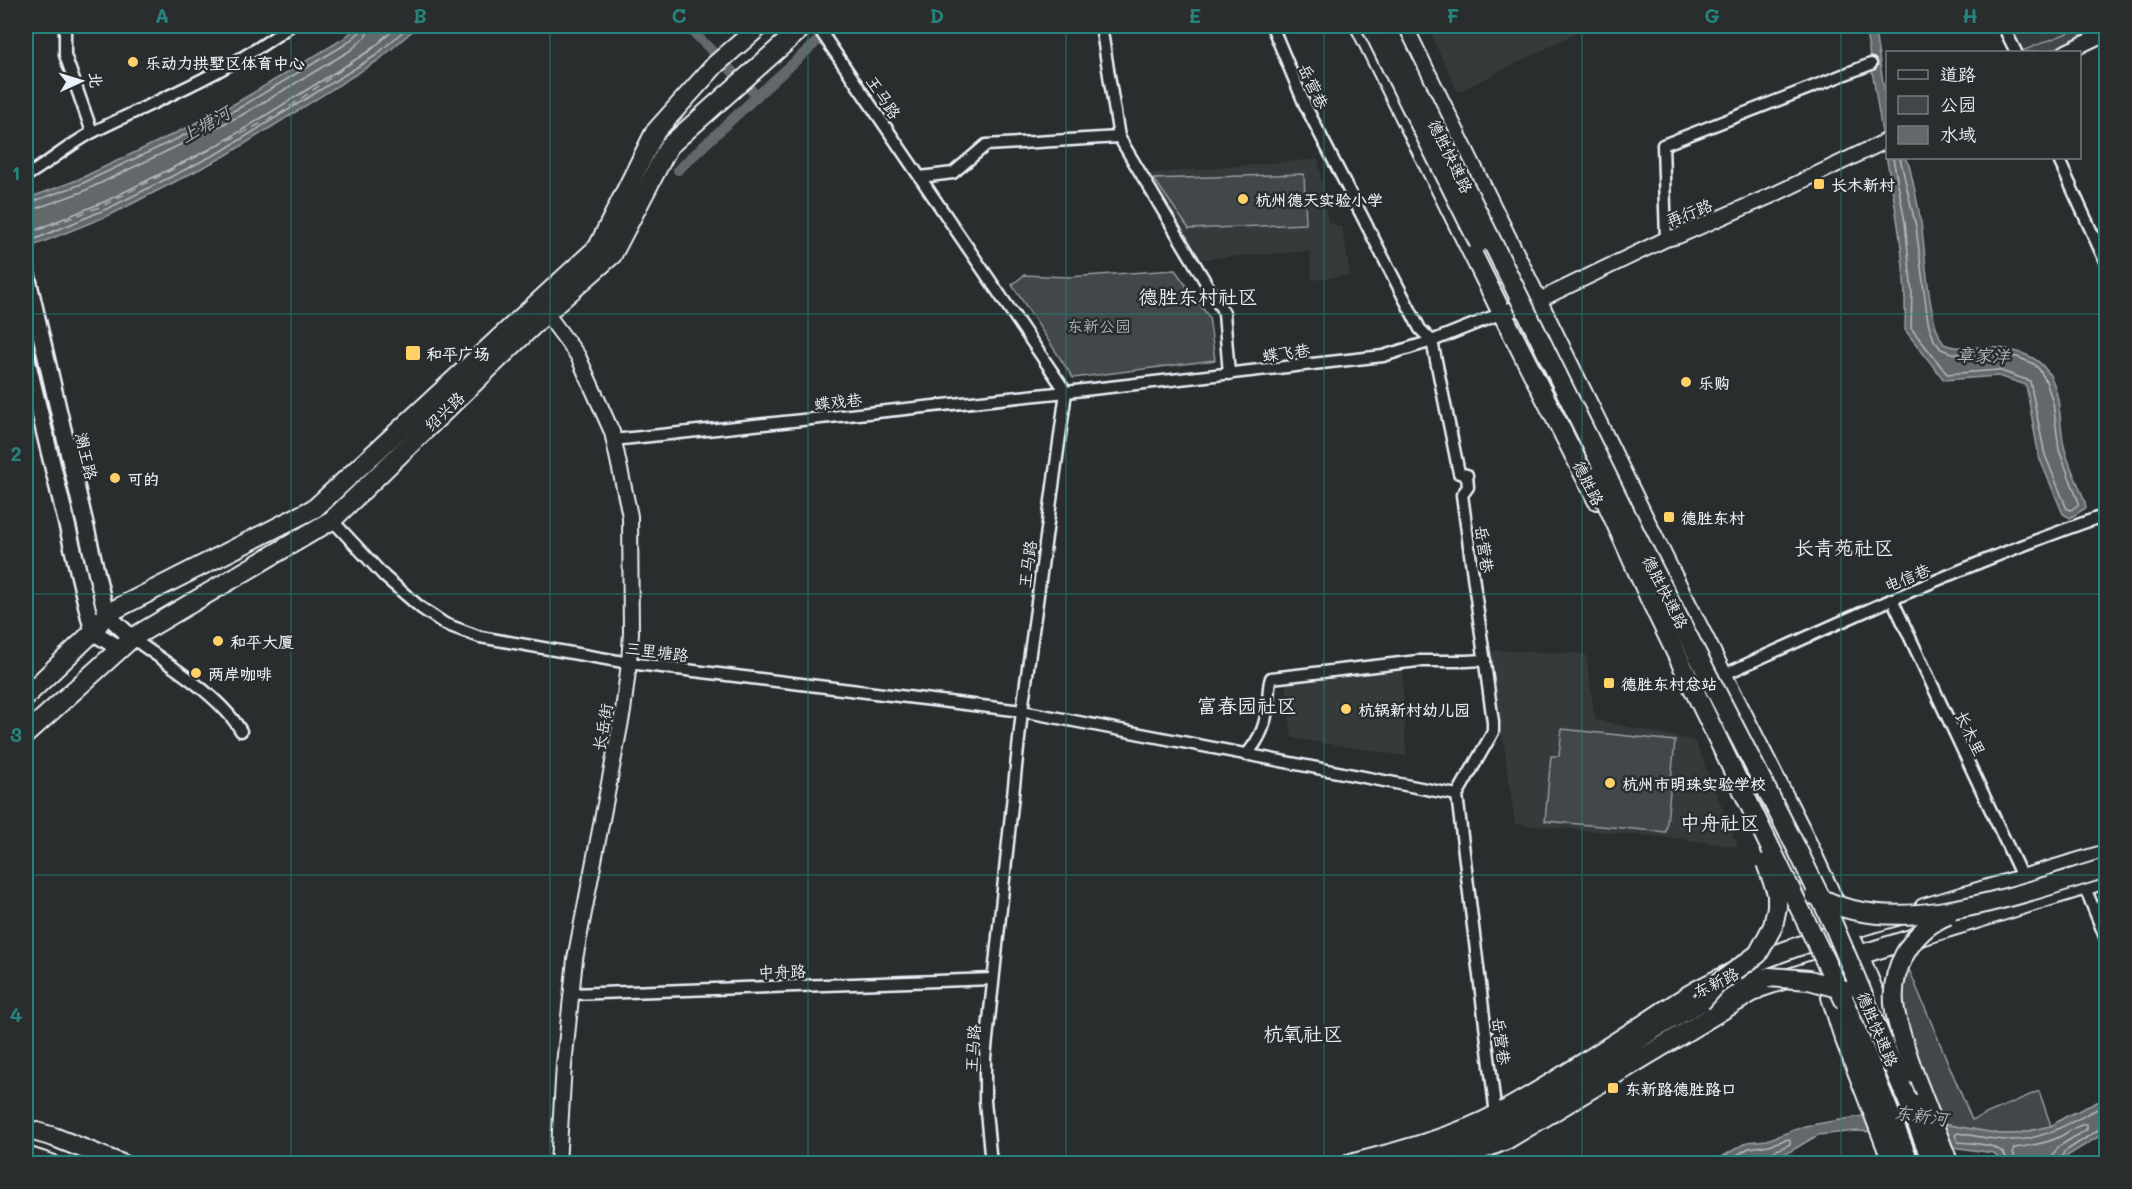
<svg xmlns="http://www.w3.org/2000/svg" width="2132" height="1189" font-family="Mali,'LXGW WenKai TC',sans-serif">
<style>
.built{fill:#363a3b}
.green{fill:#424648;stroke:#959ca0;stroke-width:1.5}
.water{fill:#63686b;stroke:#989fa3;stroke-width:1.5}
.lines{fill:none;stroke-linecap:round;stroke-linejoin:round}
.shore{stroke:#b3bac0;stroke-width:1.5}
.canal{stroke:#63686b;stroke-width:10}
.ferry{stroke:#acb3b9;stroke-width:1.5;stroke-dasharray:8 6;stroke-linecap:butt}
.minor-casing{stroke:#e8f1f8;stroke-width:15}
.tertiary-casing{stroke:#e8f1f8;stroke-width:18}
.secondary-casing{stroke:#e8f1f8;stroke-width:20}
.primary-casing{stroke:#e8f1f8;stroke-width:22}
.trunk-casing{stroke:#e8f1f8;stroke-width:22}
.minor{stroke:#2a2d2e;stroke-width:10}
.tertiary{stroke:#2a2d2e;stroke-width:14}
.secondary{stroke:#2a2d2e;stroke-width:15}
.primary{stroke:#2a2d2e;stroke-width:18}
.trunk{stroke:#2a2d2e;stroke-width:18}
.trunk-bridge-casing{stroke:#e8f1f8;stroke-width:22;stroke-linecap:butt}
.trunk-bridge{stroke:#2a2d2e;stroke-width:18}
.grid{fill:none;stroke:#25827c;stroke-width:1.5;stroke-opacity:0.55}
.poi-dot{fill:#ffd166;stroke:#2a2d2e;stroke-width:2}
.labels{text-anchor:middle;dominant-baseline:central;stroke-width:5;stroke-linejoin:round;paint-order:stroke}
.poi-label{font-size:16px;font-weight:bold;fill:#e8f1f8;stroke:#2a2d2e;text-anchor:start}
.street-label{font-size:16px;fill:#e8f1f8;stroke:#2a2d2e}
.park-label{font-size:16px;fill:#aeb5ba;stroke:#2a2d2e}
.water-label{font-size:18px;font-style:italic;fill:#acb3b9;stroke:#2a2d2e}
.quarter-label{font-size:20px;fill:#e8f1f8;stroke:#2a2d2e}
.neatline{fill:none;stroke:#25827c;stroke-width:2}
.grid-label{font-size:20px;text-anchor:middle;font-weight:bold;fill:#25827c}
</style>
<rect width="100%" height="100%" fill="#2a2d2e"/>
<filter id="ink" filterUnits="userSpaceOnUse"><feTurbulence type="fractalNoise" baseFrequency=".0167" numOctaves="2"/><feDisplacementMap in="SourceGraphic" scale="12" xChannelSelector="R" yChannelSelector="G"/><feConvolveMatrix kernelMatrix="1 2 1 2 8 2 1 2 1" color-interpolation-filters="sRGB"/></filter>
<g filter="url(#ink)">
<g class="built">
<path d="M1427 26H1639V27L1581 31 1458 92Z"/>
<path d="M2014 26H2085L2022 51Z"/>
<path d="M1318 159 1328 223 1342 227 1350 275 1312 280 1310 251 1199 259 1147 174Z"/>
<path d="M1491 650 1586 654 1595 720 1695 741 1738 847 1684 839 1515 824Z"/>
<path d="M1402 670 1406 756 1292 738 1285 680Z"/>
</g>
<g class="green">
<path d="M2085 26H2106L2047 52H2023L2022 51Z"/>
<path d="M1304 174 1306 224 1189 229 1154 179Z"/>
<path d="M1175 270 1209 317 1215 360 1073 378 1012 285 1024 275 1068 277Z"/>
<path d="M1562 729 1675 741 1666 832 1545 821 1551 756H1559Z"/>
<path d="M1908 967 1972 1120 2039 1091 2051 1126 2015 1134H2000L1943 1124 1906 1026 1903 1008V992Z"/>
</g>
<g class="water">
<path d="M358 26H418L379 60 225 156 112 214 26 249V199L77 180 184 129 236 103 343 39Z"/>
<path d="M1865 26H1874L1887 107V147L1885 151Z"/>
<path d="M1886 155 1888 158H1905L1909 165C1914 186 1919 208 1922 230 1926 259 1928 322 1944 344 1959 350 1961 346 1975 347 1989 347 2008 348 2021 353 2064 366 2057 410 2064 446 2068 465 2079 484 2085 502L2086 508 2070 518 2063 514 2039 457 2026 385 1998 376 1944 380 1905 330C1907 270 1897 214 1886 155Z"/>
<path d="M2106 1098V1132L2067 1156 2064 1163H2003L1994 1153 1952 1147 1943 1124 2000 1134H2015L2051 1126 2065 1117Z"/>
<path d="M1868 1115 1874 1132 1856 1131 1818 1135 1791 1151 1762 1163 1710 1164 1747 1142 1767 1140 1805 1126Z"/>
</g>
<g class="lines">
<g class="shore">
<path d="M1893 158 1905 222 1912 293 1911 328 1947 374 1998 370 2030 381 2045 455 2067 509 2071 510 2078 505 2079 503 2059 450 2053 403 2046 381 2039 369 2034 364 2017 357 1973 352 1964 355 1952 353 1941 349 1934 340 1928 322 1916 227 1900 158"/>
<path d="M26 204 79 185 187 134 239 108 346 44 360 32 361 26"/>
<path d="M26 212 82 192 242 115 351 50 366 36 369 26"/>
<path d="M26 234 106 201 218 145 371 50 398 26"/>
<path d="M26 243 109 208 222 151 375 56 409 26"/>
<path d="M1722 1164 1749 1148 1769 1145 1788 1139 1790 1140V1144L1764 1156 1761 1164"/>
<path d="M2008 1164C2006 1142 1974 1144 1958 1142L1955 1135 1958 1133C1976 1136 1995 1141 2014 1140 2048 1139 2077 1118 2106 1105"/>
<path d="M2016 1164 2013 1151 2014 1148C2028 1146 2045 1144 2057 1138 2067 1134 2076 1124 2087 1124V1129L2058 1147 2053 1156 2052 1164"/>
<path d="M2059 1164 2064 1152 2101 1128H2106"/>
</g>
<g class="canal">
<path d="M691 26 693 32 757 96 834 26"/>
<path d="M678 170 757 96"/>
</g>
<path class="ferry" d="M26 235 102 206 281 113 372 48 397 26"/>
<defs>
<g id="minor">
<path d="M65 26V55L92 132"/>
<path d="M817 26 1066 392 1022 711 985 1058V1101L991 1164"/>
<path d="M1272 26 1305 105 1420 329 1432 341 1459 473 1467 475 1468 487 1462 495 1493 722V732L1457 795 1496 1115"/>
<path d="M2003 26 2016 52"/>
<path d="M1102 32 1119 137 1224 313 1229 374"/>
<path d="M2058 158 2106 263"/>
<path d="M26 176C50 162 71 143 95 131 162 98 230 71 290 26"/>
<path d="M920 177 953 173 986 145 1119 137"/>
<path d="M1666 239 1663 145 1871 64"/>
<path d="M613 440 1066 392 1383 356 1432 341 1502 313"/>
<path d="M332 520 385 577 421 608 445 624 480 637 629 663 1022 711 1457 795"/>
<path d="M1892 599 2023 879"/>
<path d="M132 638C166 663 220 695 241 731"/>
<path d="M1723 675C1849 618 1975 560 2106 515"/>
<path d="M1246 755C1261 738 1266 724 1268 702 1269 694 1268 686 1271 678L1418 661H1466L1485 660"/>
<path d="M2084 885 2106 939"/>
<path d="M571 994 993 979"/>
</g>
<g id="tertiary">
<path d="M2066 52 2106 33"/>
<path d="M546 313 578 356 612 432 630 516 631 633 629 663 623 711 575 959 564 1065 558 1164"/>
<path d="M1502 313 1537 301 1666 239 1678 236 1775 194 1888 140"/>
</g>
<g id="secondary">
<path d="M26 271 106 614 132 638"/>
<path d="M26 356 93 632 119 648"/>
</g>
<g id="primary">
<path d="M1360 26 1502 313 1597 500"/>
<path d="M1403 26 1666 563 1801 830 1859 955 1902 1061"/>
<path d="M26 696 93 632 106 614 315 508 598 247 655 132 716 64 760 26"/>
<path d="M26 734 132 638 332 520 546 313 612 255 669 146 804 26"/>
<path d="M1924 908 2106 854"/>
<path d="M26 1129 54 1137 122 1164"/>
<path d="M26 1156 51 1164"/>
<path d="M1350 1164C1395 1153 1456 1137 1496 1115 1547 1088 1595 1055 1644 1024 1661 1013 1679 1000 1697 990 1760 956 1829 935 1897 916"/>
<path d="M1446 1164 1506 1140 1759 988 1859 955 2106 879"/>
</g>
<g id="trunk">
<path d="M1833 972 1831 997 1842 1032 1893 1164"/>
<path d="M1846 1004 1910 1164"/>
<path d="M1914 1074 1949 1164"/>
<path d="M1907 1099 1933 1164"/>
<path d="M1398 1164 1459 1144 1509 1121 1559 1092 1653 1030 1718 992 1735 983 1769 977"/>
</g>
</defs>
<use href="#minor" class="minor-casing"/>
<use href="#tertiary" class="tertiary-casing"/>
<use href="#secondary" class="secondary-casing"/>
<use href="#primary" class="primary-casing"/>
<use href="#trunk" class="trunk-casing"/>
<use href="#minor" class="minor"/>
<use href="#tertiary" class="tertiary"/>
<use href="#secondary" class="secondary"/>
<use href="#primary" class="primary"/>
<use href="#trunk" class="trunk"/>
<defs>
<g id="trunk-bridge">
<path d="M1371 26 1479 243"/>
<path d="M1386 26 1639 541 1798 851 1833 924 1907 1099"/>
<path d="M1595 477 1650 599 1846 1004"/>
<path d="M1815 895C1895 943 2024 892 2106 868"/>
<path d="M1769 977 1809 980 1845 990"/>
<path d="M1701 1002 1717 984 1758 954 1773 926 1777 907V893L1766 863"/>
<path d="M1914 1074C1907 1053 1899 1032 1895 1011 1888 971 1911 930 1948 915"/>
</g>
</defs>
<use href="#trunk-bridge" class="trunk-bridge-casing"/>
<use href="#trunk-bridge" class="trunk-bridge"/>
</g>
</g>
<path class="grid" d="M291 26V1164M550 26V1164M808 26V1164M1066 26V1164M1324 26V1164M1582 26V1164M1841 26V1164M26 314H2106M26 594H2106M26 875H2106"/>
<g class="poi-dot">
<circle cx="133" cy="62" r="6"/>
<rect x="1813" y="178" width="12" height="12" rx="3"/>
<circle cx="1243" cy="199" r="6"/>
<rect x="405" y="345" width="16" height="16" rx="3"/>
<circle cx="1686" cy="382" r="6"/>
<circle cx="115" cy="478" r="6"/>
<rect x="1663" y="511" width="12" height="12" rx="3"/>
<circle cx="218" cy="641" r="6"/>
<circle cx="196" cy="673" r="6"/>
<rect x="1603" y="677" width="12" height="12" rx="3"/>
<circle cx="1346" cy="709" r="6"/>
<circle cx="1610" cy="783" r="6"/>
<rect x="1607" y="1082" width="12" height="12" rx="3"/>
</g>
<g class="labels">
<g class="poi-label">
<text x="145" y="62">乐动力拱墅区体育中心</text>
<text x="1831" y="184">长木新村</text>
<text x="1255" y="199">杭州德天实验小学</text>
<text x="426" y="353">和平广场</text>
<text x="1698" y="382">乐购</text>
<text x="127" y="478">可的</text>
<text x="1681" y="517">德胜东村</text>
<text x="230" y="641">和平大厦</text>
<text x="208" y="673">两岸咖啡</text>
<text x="1621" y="683">德胜东村总站</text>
<text x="1358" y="709">杭锅新村幼儿园</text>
<text x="1622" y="783">杭州市明珠实验学校</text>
<text x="1625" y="1088">东新路德胜路口</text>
</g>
<g class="street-label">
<text transform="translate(1314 86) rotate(65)">岳营巷</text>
<text transform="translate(884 97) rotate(56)">王马路</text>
<text transform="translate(1451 156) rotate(64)">德胜快速路</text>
<text transform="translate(1689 212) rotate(-21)">再行路</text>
<text transform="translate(1286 352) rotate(-7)">蝶飞巷</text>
<text transform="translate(838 401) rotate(-6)">蝶戏巷</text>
<text transform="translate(444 411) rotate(-44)">绍兴路</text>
<text transform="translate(87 456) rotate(77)">潮王路</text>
<text transform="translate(1589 483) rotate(63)">德胜路</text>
<text transform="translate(1485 549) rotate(82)">岳营巷</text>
<text transform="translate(1027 564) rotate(-82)">王马路</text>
<text transform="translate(1907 577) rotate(-22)">电信巷</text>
<text transform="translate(1666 592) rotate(63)">德胜快速路</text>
<text transform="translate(657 651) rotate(7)">三里塘路</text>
<text transform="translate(602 727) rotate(-80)">长岳街</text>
<text transform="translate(1971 733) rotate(65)">长木里</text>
<text transform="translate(782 971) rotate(-2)">中舟路</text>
<text transform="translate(1716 982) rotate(-26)">东新路</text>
<text transform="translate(1878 1029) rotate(67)">德胜快速路</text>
<text transform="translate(1502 1041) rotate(83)">岳营巷</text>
<text transform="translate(972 1048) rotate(-86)">王马路</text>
</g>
<g class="park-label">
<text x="1099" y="325">东新公园</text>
</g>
<g class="water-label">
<text transform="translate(205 124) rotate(-30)">上塘河</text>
<text transform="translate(1983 355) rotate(2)">章家洋</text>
<text transform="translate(1921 1115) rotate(8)">东新河</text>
</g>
<g class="quarter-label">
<text x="1198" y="296">德胜东村社区</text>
<text x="1844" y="547">长青苑社区</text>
<text x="1247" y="705">富春园社区</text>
<text x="1720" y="822">中舟社区</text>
<text x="1303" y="1033">杭氧社区</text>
</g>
</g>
<rect width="2132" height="1189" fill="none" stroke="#2a2d2e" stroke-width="66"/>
<rect x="1886" y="51" width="195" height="108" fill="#2a2d2e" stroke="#767b7f" stroke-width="1.5"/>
<rect x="1898" y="70" width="30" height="9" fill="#2a2d2e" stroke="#767b7f" stroke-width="1.5"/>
<text x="1940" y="81" font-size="18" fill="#e8f1f8">道路</text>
<rect x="1898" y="96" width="30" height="18" fill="#424648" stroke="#767b7f" stroke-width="1.5"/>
<text x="1940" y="111" font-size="18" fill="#e8f1f8">公园</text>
<rect x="1898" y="126" width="30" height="18" fill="#63686b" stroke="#767b7f" stroke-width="1.5"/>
<text x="1940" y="141" font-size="18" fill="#e8f1f8">水域</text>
<g transform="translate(81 81) rotate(86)" stroke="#2a2d2e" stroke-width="4.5" paint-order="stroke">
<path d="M0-4.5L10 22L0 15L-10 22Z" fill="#e8f1f8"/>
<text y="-9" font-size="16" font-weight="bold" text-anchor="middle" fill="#e8f1f8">北</text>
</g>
<rect x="33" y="33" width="2066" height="1123" class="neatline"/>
<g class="grid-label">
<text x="162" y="23">A</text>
<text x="420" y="23">B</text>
<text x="679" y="23">C</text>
<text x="937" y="23">D</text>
<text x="1195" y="23">E</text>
<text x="1453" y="23">F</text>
<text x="1712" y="23">G</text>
<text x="1970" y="23">H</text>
<text x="16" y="180">1</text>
<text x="16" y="461">2</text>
<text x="16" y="742">3</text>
<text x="16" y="1022">4</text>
</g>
</svg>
